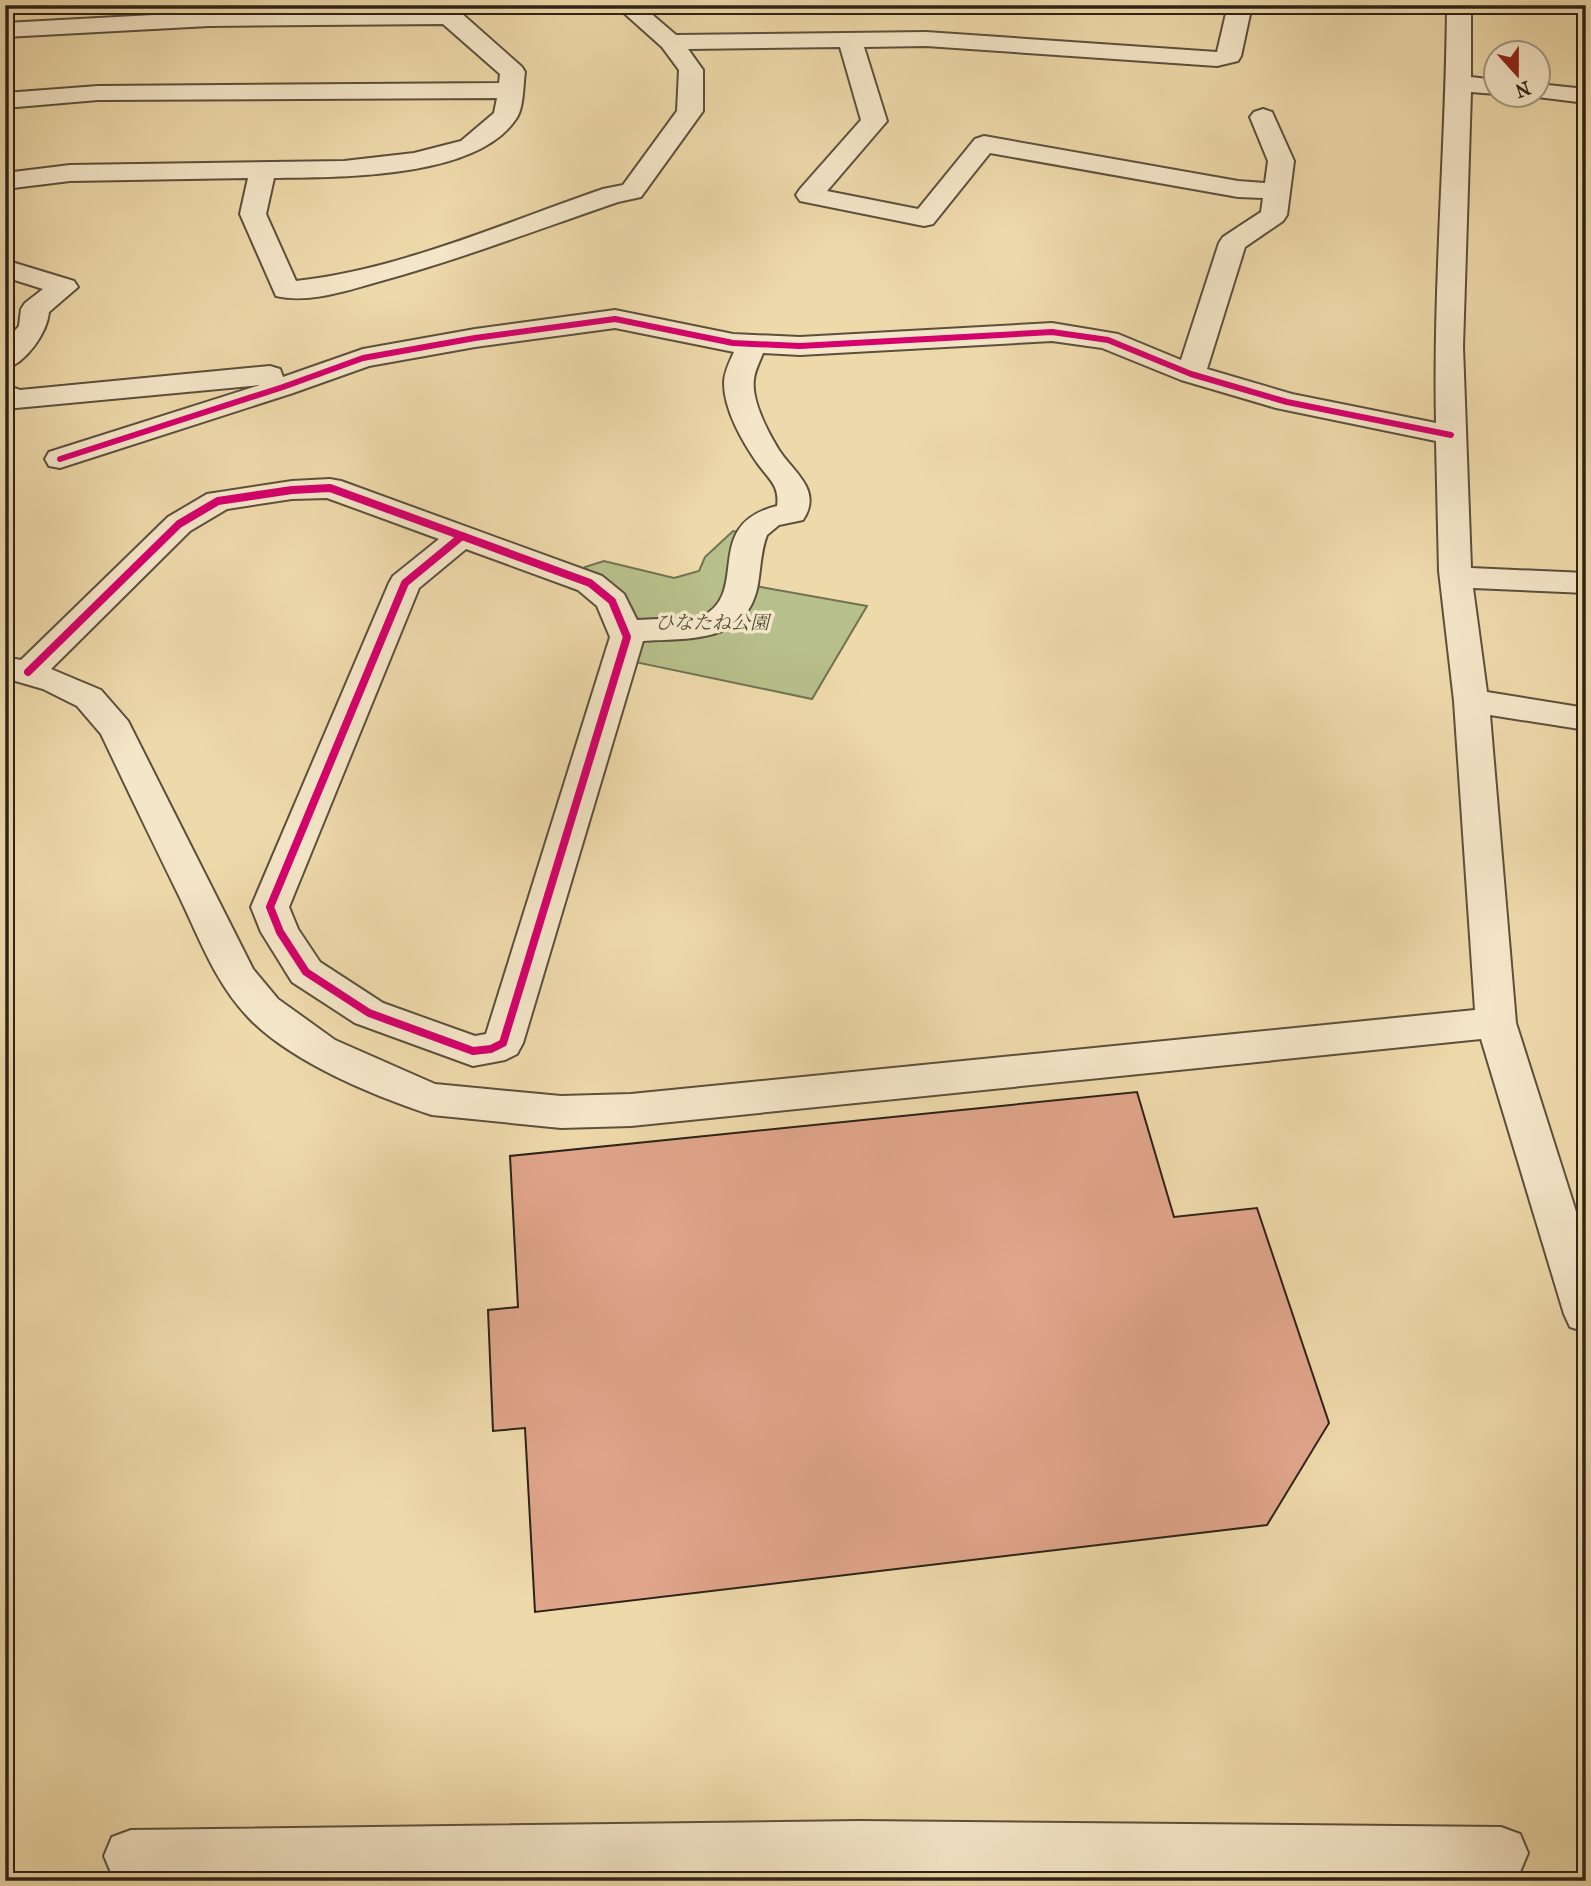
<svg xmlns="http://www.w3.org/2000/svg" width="1591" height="1886" font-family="'IM FELL French Canon','Noto Serif JP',serif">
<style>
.green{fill:#b7bf8a;stroke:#727152;stroke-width:2}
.building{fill:#e0a58b;stroke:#2c2319;stroke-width:2}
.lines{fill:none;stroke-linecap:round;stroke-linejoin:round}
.minor-casing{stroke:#5c503d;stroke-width:4}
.minor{fill:#f4e6c8;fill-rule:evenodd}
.cycleway-far1-casing{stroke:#f4e6c8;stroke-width:9}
.cycleway-casing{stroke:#f4e6c8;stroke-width:12}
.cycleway-far1{stroke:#d6006c;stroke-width:6}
.cycleway{stroke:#d6006c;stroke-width:8}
.labels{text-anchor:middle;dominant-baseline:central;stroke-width:7;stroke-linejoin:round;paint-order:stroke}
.park-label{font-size:19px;font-style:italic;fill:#4f4a35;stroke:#f4e6c8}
</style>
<rect width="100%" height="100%" fill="#eed9aa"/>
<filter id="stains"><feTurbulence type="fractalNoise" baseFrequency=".00286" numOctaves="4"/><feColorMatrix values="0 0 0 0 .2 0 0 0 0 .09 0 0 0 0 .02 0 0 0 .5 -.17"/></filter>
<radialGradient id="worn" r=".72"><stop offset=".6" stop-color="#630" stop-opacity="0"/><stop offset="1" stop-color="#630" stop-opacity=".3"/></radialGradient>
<path class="green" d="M733 531 752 536 750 585 867 606 812 699 630 661 594 580 585 567 604 561 674 578 699 571 705 557Z"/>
<path class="building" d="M1137 1092 1174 1217 1257 1208 1329 1423 1267 1525 535 1612 525 1428 493 1431 488 1310 518 1307 510 1156Z"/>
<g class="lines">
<defs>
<g id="minor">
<path d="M428 5H452L522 67 525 72C523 85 524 108 516 119 476 179 340 177 274 178L266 214 296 281C399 270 504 223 603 189L623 185 677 111 679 70 662 47 615 5H641L676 35 926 32 1217 52 1228 5H1252L1241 56 1238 61 1217 66 926 46 864 47 887 121 827 191 918 209 975 139 984 136 1238 181 1265 183 1268 161 1250 117 1254 112 1263 109 1272 112 1294 161 1287 215 1283 221 1245 247 1207 369 1292 394 1436 423C1433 284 1446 145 1447 5H1471V77L1496 80V94L1471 92 1463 347 1471 568 1586 573V593L1473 588 1487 692 1586 708V730L1490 715 1516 1023 1586 1243V1332L1570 1327 1564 1314 1481 1039 631 1126 561 1128 432 1115C374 1096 291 1062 249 1018 216 984 200 940 180 898 153 843 127 789 101 734L77 706 43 689 5 678V657L21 660 168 517 207 494 292 481 330 479 341 481 602 576 624 594 637 620 701 617C752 593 700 525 777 506 780 486 769 479 758 464 743 443 724 410 724 383 724 372 730 361 734 352L615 328 475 347 369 366 293 393 60 468 49 466 45 459 49 452 260 385 16 408 5 405V385L20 390 270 366 280 369 283 377 363 349 475 329 615 310 733 334 800 337 1052 323 1118 334 1181 360 1219 243 1223 237 1261 212 1263 198 1238 197 990 153 933 224 924 226 800 201 796 195 800 189 861 120 840 47 688 49 703 70V111L641 197 618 202C539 229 461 259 381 281 349 290 309 304 276 296L240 214 248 178 70 181 5 189V173L70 165 344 161 414 153 461 141 494 113 497 98 98 100 5 108V93L98 86 499 83 500 74 443 24 209 26 5 37V23L209 12 432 10ZM1052 341 1102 348 1181 380 1276 408 1436 441 1439 571 1454 701 1475 1010 631 1094 561 1096 435 1084 335 1040 278 999 253 969 128 721 101 690 51 669 190 531 227 509 292 499 327 498 439 539 393 576 389 583 251 907 261 932 292 982 355 1023 473 1066 505 1060 517 1054 523 1043 643 641C687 638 744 644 757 589 761 571 760 553 767 535L779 525 803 520C823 490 793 472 779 450 768 432 751 400 754 379 755 370 760 361 763 353L800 355ZM466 549 578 590 597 606 610 637 486 1034 475 1036 383 1003 320 962 298 929 289 907 419 588Z"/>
<path d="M1538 84 1586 89V103L1529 96 1528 94H1538Z"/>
<path d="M5 260 74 281 78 287 49 312C47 333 26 363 5 369V342L19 326 21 309 25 303 43 289 5 277Z"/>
<path d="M860 1821 1501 1827 1520 1834 1528 1853 1520 1872 1501 1879 981 1874 984 1881H923L918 1874 860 1873 127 1881 112 1875 104 1856 112 1837 131 1830Z"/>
</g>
</defs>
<use href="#minor" class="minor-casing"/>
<use href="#minor" class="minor"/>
<defs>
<path id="cycleway-far1" d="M60 459 283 387 363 358 475 338 615 319 733 343 800 346 1052 332 1108 340 1191 374 1287 402 1451 435"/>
<g id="cycleway">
<path d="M462 536 590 583 612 601 627 637 503 1043 491 1049 473 1051 369 1013 306 972 280 932 270 907 405 583Z"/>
<path d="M28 672 179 524 218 501 292 490 330 488 462 536"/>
</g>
</defs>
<use href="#cycleway-far1" class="cycleway-far1-casing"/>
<use href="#cycleway" class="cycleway-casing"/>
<use href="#cycleway-far1" class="cycleway-far1"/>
<use href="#cycleway" class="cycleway"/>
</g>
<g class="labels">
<g class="park-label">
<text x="712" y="623">ひなたね公園</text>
</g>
</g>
<rect width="1591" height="1886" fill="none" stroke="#eed9aa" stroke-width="28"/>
<rect x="7" y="7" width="1577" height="1872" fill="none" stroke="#2c2319" stroke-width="3.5"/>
<rect x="14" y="14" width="1563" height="1858" fill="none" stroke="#2c2319" stroke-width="2"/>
<g transform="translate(1517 74) rotate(159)"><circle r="33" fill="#f4e6c8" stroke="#a49882" stroke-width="2"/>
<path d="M0-5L12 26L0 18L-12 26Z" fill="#8f2418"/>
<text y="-10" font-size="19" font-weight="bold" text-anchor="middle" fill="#2c2319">N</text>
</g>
<rect width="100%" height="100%" filter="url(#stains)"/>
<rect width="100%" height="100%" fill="url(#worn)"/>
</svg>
